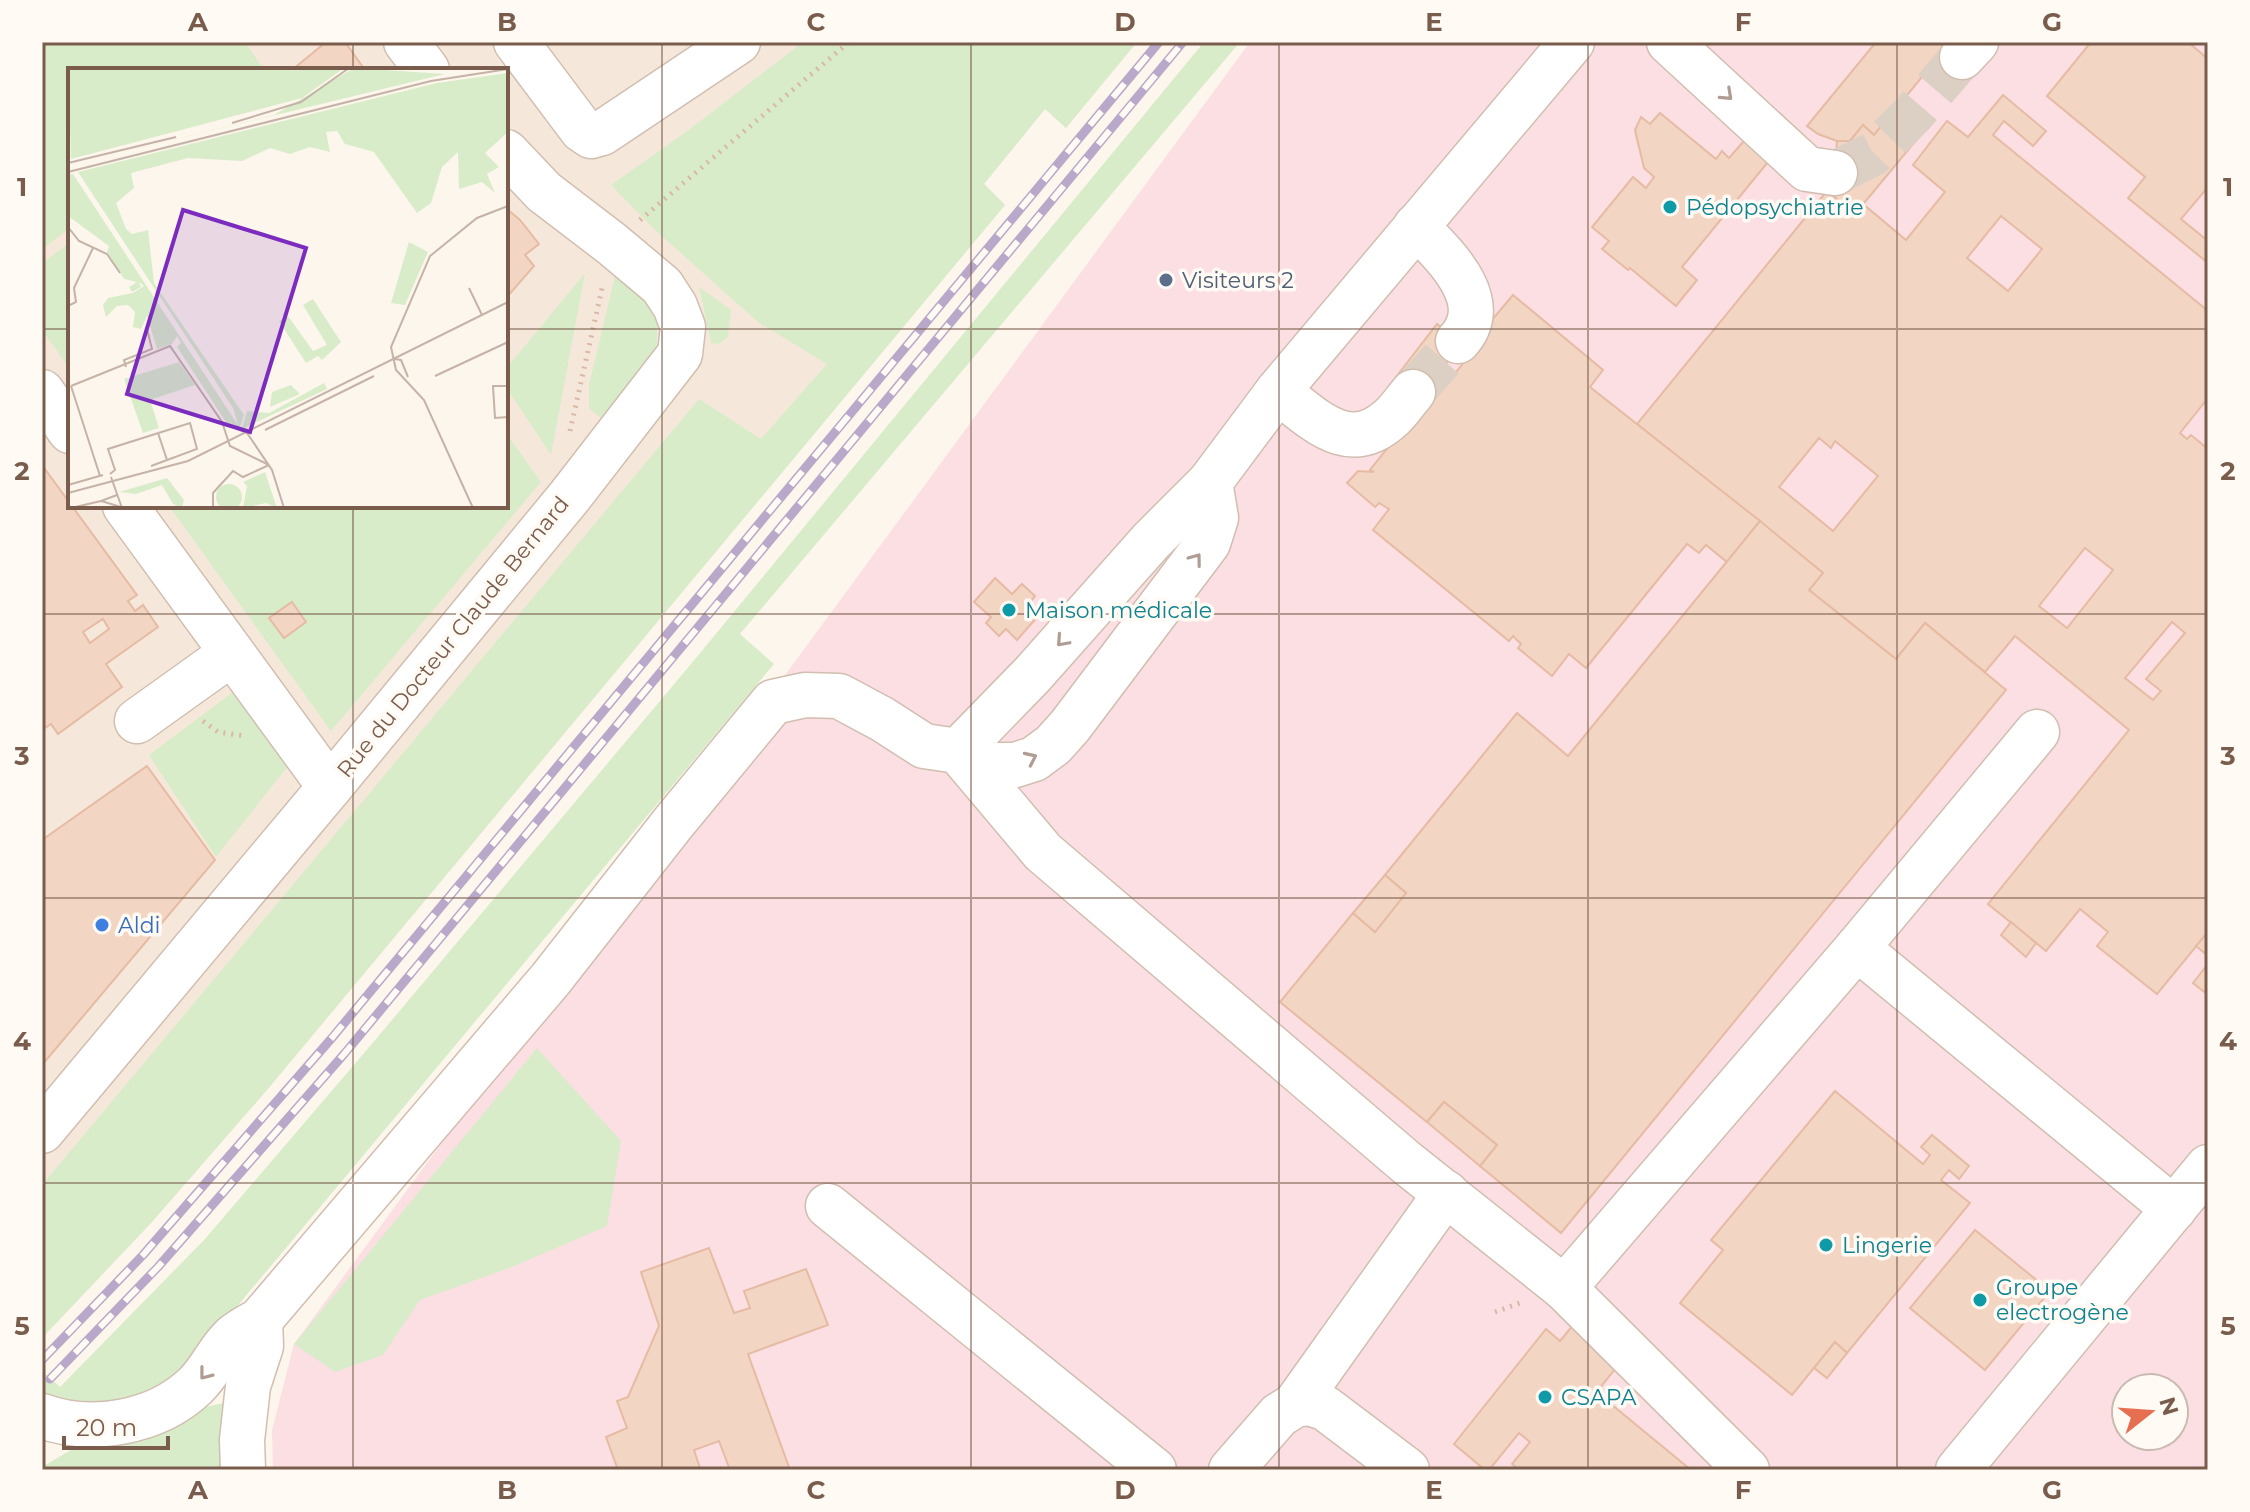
<svg xmlns="http://www.w3.org/2000/svg" width="2250" height="1512" font-family="Montserrat,sans-serif">
<style>
.residential{fill:#f5e8da;fill-rule:evenodd}
.medical{fill:#fbdfe3;fill-rule:evenodd}
.green{fill:#d8ecc9}
.building{fill:#f3d5c3;stroke:#e6bba3;stroke-width:2;fill-rule:evenodd}
.lines{fill:none;stroke-linecap:round;stroke-linejoin:round}
.minor-tunnel{stroke:#dcd0c4;stroke-width:44;stroke-dasharray:44 22;stroke-linecap:butt}
.minor-casing{stroke:#d1beb0;stroke-width:47}
.path{stroke:#d9b8a5;stroke-width:5;stroke-dasharray:2 6;stroke-linecap:butt}
.minor{stroke:#fff;stroke-width:44}
.rail-casing{stroke:#b9a8c9;stroke-width:9}
.rail{stroke:#fffaf3;stroke-width:6;stroke-dasharray:18;stroke-linecap:butt}
.oneway{stroke:#af9d94}
.grid{fill:none;stroke:#7a5c4d;stroke-width:2;stroke-opacity:0.55}
.culture-dot{fill:#0f9aa8;stroke:#fffaf3;stroke-width:3}
.service-dot{fill:#5c6f8a;stroke:#fffaf3;stroke-width:3}
.shop-dot{fill:#3f7fe0;stroke:#fffaf3;stroke-width:3}
.labels{text-anchor:middle;dominant-baseline:central;stroke-width:7;stroke-linejoin:round;paint-order:stroke}
.culture-label{font-size:22px;fill:#0d838f;stroke:#fffaf3;text-anchor:start}
.service-label{font-size:22px;fill:#4e5e75;stroke:#fffaf3;text-anchor:start}
.street-label{font-size:22px;fill:#7a5c4d;stroke:#fffaf3}
.shop-label{font-size:22px;fill:#366cbe;stroke:#fffaf3;text-anchor:start}
.inset-road{fill:none;stroke:#c5b3a7;stroke-width:2}
.view{fill:#7b2cbf;fill-opacity:0.15;stroke:#7b2cbf;stroke-width:4}
.inset-edge{fill:none;stroke:#7a5c4d;stroke-width:4}
.neatline{fill:none;stroke:#7a5c4d;stroke-width:3}
.grid-label{font-size:26px;text-anchor:middle;font-weight:bold;fill:#7a5c4d}
</style>
<rect width="100%" height="100%" fill="#fdf6ec"/>
<path class="residential" d="M42 42H1137L1066 128 1045 109 984 184 1005 205 267 1090 151 1223 42 1338ZM70 70H506V506H70Z"/>
<path class="medical" d="M1250 42H2208V1470H273L272 1430 294 1344ZM2126 1388H2174V1436H2126Z"/>
<g class="green">
<path d="M42 42H245L264 70H70V228L42 249Z"/>
<path d="M803 42H1137L1066 128 1045 109 984 184 1005 205 267 1090 151 1223 42 1338V1185L699 399 761 439 827 364 758 322 655 230 611 185 690 129Z"/>
<path d="M1204 42H1240L740 634 774 664 199 1352 164 1391 128 1401 91 1404 42 1394V1371L60 1387 205 1239 376 1039 691 664Z"/>
<path d="M70 243V369L42 330V263Z"/>
<path d="M585 273 551 455 506 387V369Z"/>
<path d="M615 276 646 296 658 319 656 355 602 419 589 408V385Z"/>
<path d="M699 287 731 310 728 337 719 344 711 343Z"/>
<path d="M506 433 541 482 331 731 169 506H506Z"/>
<path d="M237 689 296 756 216 857 149 755Z"/>
<path d="M537 1048 621 1141 607 1226 512 1267 420 1300 383 1355 335 1372 294 1344Z"/>
<path d="M224 1403V1470H42V1467L81 1444 200 1408Z"/>
</g>
<g class="building">
<path d="M326 42H345L365 70H292Z"/>
<path d="M1876 42H1951L1874 135 1863 125 1850 141H1837L1818 134 1807 126Z"/>
<path d="M2091 42H2188L2208 59V187L2181 219 2208 241V263L2128 198 2145 177 2047 96Z"/>
<path d="M2003 95 2046 131 2033 146 2004 121 1993 135 2208 311V398L2180 433 2187 439 2191 435 2208 449V814L2206 816 2208 818V932L2157 994 2097 946 2108 932 2080 909 2046 951 1988 904 2129 730 2015 636 1985 672 1925 623 1896 659 1809 590 1823 573 1637 424 1827 191 1855 214 1863 204 1906 240 1945 192 1913 165 1947 121 1968 137ZM2001 216 2042 249 2008 291 1967 258ZM1819 438 1831 448 1835 441 1878 476 1833 531 1779 487ZM2085 548 2113 570 2067 628 2039 606ZM2172 622 2185 633 2146 679 2161 691 2153 700 2125 678Z"/>
<path d="M1900 103 1928 126 1855 214 1827 191 1834 183 1837 141H1850L1863 125 1874 135Z"/>
<path d="M1660 113 1716 159 1722 151 1729 158 1744 141 1768 162 1682 267 1697 280 1676 306 1630 268 1628 270 1602 249 1609 241 1592 227 1633 177 1646 188 1654 177 1644 168 1635 130 1641 117 1650 124Z"/>
<path d="M506 208 520 220 539 244 525 255 534 266 506 298Z"/>
<path d="M1513 295 1603 370 1590 387 1760 521 1727 562 1706 545 1699 553 1687 544 1586 668 1569 654 1552 676 1518 648 1521 644 1513 636 1509 641 1373 530 1389 509 1379 503 1375 507 1347 483 1358 471 1374 472 1370 470 1418 410 1422 414 1435 397 1425 390 1419 397 1396 377 1437 324 1462 344 1434 378 1445 386 1490 330 1486 327Z"/>
<path d="M42 465 137 595 128 601 135 611 143 605 158 627 106 664 122 687 58 734 51 724 42 730ZM103 619 109 629 90 643 83 632Z"/>
<path d="M1760 521 1823 573 1809 590 1896 659 1925 623 2006 690 1561 1233 1480 1166 1497 1145 1444 1102 1427 1122 1280 1002 1353 913 1375 932 1406 893 1385 875 1517 713 1568 756Z"/>
<path d="M995 578 1012 594 1022 584 1035 596 1028 605 1039 615 1017 640 1006 629 999 636 986 623 991 617 974 602Z"/>
<path d="M292 602 306 622 284 638 269 618Z"/>
<path d="M147 766 215 860 42 1065V840Z"/>
<path d="M1385 875 1406 893 1375 932 1353 913Z"/>
<path d="M2011 922 2036 943 2026 957 2001 935Z"/>
<path d="M2208 932V956L2196 946Z"/>
<path d="M2208 964V995L2193 983Z"/>
<path d="M1835 1091 1923 1164 1930 1155 1921 1147 1932 1135 1969 1166 1959 1179 1949 1170 1941 1180 1970 1203 1847 1353 1835 1342 1792 1395 1680 1303 1723 1250 1711 1240Z"/>
<path d="M1444 1102 1497 1145 1480 1166 1427 1122Z"/>
<path d="M1975 1230 2050 1291 1985 1370 1910 1308Z"/>
<path d="M709 1248 734 1313 750 1308 744 1291 806 1269 828 1325 748 1354 790 1470H730L719 1441 694 1450 700 1468 694 1470H618L606 1437 627 1428 617 1401 628 1397 659 1326 641 1272Z"/>
<path d="M1574 1324 1620 1363 1595 1394 1603 1400H1606L1691 1470H1519L1512 1464 1530 1442 1519 1433 1489 1470H1485L1454 1444 1546 1329 1560 1341Z"/>
<path d="M1835 1342 1847 1353 1827 1378 1814 1368Z"/>
</g>
<g class="lines">
<g class="minor-tunnel">
<path d="M1835 173 1873 154 1913 114 1962 57"/>
<path d="M1413 392 1458 341"/>
</g>
<defs>
<g id="minor">
<path d="M406 42 427 70"/>
<path d="M516 42 582 130 591 136 602 133 738 42"/>
<path d="M1669 42 1807 169 1835 173"/>
<path d="M1962 57 1976 42"/>
<path d="M1416 226C1443 254 1495 301 1458 341"/>
<path d="M1278 391C1314 419 1349 458 1393 416 1400 409 1406 400 1413 392"/>
<path d="M42 392 70 431"/>
<path d="M125 506 330 787"/>
<path d="M137 721 232 653"/>
<path d="M958 751 1032 675 1151 541 1210 482 1278 391 1572 42"/>
<path d="M958 751 1043 852 1407 1163 1564 1288"/>
<path d="M1857 948 2174 1209"/>
<path d="M42 1131 330 787 570 496 680 354 683 327 675 306 662 286 612 244 544 192 506 152"/>
<path d="M828 1206 1154 1470"/>
<path d="M1295 1405 1446 1193"/>
<path d="M42 1416C91 1434 156 1423 195 1386 210 1372 218 1351 233 1337 241 1330 251 1325 260 1320L550 980 674 822 773 702 805 695 839 696 882 719 924 746 958 751 983 765H1015L1034 759 1053 745 1070 726 1208 543 1216 518 1210 482"/>
<path d="M243 1470 242 1440 248 1386 261 1346 260 1320"/>
<path d="M1231 1470 1279 1415 1295 1405 1309 1403 1325 1408 1407 1470"/>
<path d="M1747 1470 1564 1288 1857 948 2037 732"/>
<path d="M1958 1470 2208 1167"/>
</g>
</defs>
<use href="#minor" class="minor-casing"/>
<g class="path">
<path d="M640 220 849 42"/>
<path d="M570 431 603 284"/>
<path d="M203 721 218 732 245 736"/>
<path d="M1495 1312 1520 1303"/>
</g>
<use href="#minor" class="minor"/>
<defs>
<g id="rail">
<path d="M42 1360 143 1255 331 1039 1159 42"/>
<path d="M50 1379 158 1267 345 1053 1183 42"/>
</g>
</defs>
<use href="#rail" class="rail-casing"/>
<use href="#rail" class="rail"/>
</g>
<defs><path id="oneway-chevron" d="M-2-3.5L2.5 0L-2 3.5" fill="none" stroke-width="1.6" stroke-linecap="round" stroke-linejoin="round" transform="scale(2)"/></defs>
<g class="oneway">
<use href="#oneway-chevron" transform="translate(1727 95) rotate(43)"/>
<use href="#oneway-chevron" transform="translate(1196 559) rotate(-53)"/>
<use href="#oneway-chevron" transform="translate(1062 641) rotate(132)"/>
<use href="#oneway-chevron" transform="translate(1031 758) rotate(-25)"/>
<use href="#oneway-chevron" transform="translate(205 1374) rotate(128)"/>
</g>
<path class="grid" d="M353 42V70M662 42V1470M971 42V1470M1279 42V1470M1588 42V1470M1897 42V1470M42 329H70M506 329H2208M353 506V1470M42 614H2208M42 898H2208M42 1183H2208"/>
<g class="culture-dot">
<circle cx="1670" cy="207" r="8"/>
<circle cx="1009" cy="610" r="8"/>
<circle cx="1826" cy="1245" r="8"/>
<circle cx="1980" cy="1300" r="8"/>
<circle cx="1545" cy="1397" r="8"/>
</g>
<circle class="service-dot" cx="1166" cy="280" r="8"/>
<circle class="shop-dot" cx="102" cy="925" r="8"/>
<g class="labels">
<g class="culture-label">
<text x="1686" y="207">Pédopsychiatrie</text>
<text x="1025" y="610">Maison médicale</text>
<text x="1842" y="1245">Lingerie</text>
<text x="1996" y="1287">Groupe<tspan x="1996" dy="25">electrogène</tspan></text>
<text x="1561" y="1397">CSAPA</text>
</g>
<g class="service-label">
<text x="1182" y="280">Visiteurs 2</text>
</g>
<g class="street-label">
<text transform="translate(453 637) rotate(-51)">Rue du Docteur Claude Bernard</text>
</g>
<g class="shop-label">
<text x="118" y="925">Aldi</text>
</g>
</g>
<g transform="translate(68 68)">
<rect width="440" height="440" fill="#fdf6ec"/>
<path d="M0 0H276L234 30 3 91ZM286 0 377 6 5 96 206 47ZM440 5V64L417 85 431 99 419 106 427 125 414 114 391 121 390 84 374 99 363 135 349 145 306 84 277 76 269 63 258 64 262 84 242 79 222 86 202 80 174 93 120 90 63 105 66 120 48 135 58 161 64 166 80 162 86 215 176 347 172 359 158 354 109 279 113 275 109 268 104 276 89 281 79 248 73 261 65 259 67 244 60 237 49 238 38 249 35 237 40 230 65 225 76 218 71 214 73 219 64 224 61 219 69 214 56 211 39 184 41 178 0 148V107L5 106 170 357 165 340 10 104 369 15ZM341 174 360 184 337 237 323 235ZM245 231 273 274 254 292 250 288 238 295 211 253 220 248 245 283 259 277 235 237ZM111 294 127 317 82 332 91 360 75 365 56 311ZM256 315 259 321 174 361 179 343 201 345ZM223 317 232 326 202 339 204 324ZM197 404 209 440 198 435 175 440 179 418 175 414ZM99 410 116 432 114 440 105 436 94 417 68 426 51 424ZM148 429a13 13 0 1 1 26 0a13 13 0 1 1-26 0Z" fill="#d8ecc9"/>
<path class="inset-road" d="M350 0H410M164 55 233 34 281 0M0 95 108 69M0 104 363 13 440 1M0 159 11 173 39 186 52 205M401 220 414 247M0 238 8 234 6 220 25 180M327 291 333 292 340 309M58 299 56 292 84 281 79 261M367 308 440 274M3 318 102 278 154 354 162 378 201 397M3 318 32 408M440 318H425L427 350 440 349M157 356 179 365 204 402 216 440M197 362 306 308M90 365 99 392M42 406 47 402 40 381 122 355 129 381 83 398M43 409 54 440M0 417 35 407M0 425 120 393 440 234M49 427 33 433 53 439M3 440 33 433M145 440V425L165 403 175 409 201 397M405 440 356 332 328 302 323 279 362 188 409 150 440 138"/>
<path class="view" d="M115 142 238 180 182 364 59 326Z"/>
<rect width="440" height="440" class="inset-edge"/>
</g>
<rect width="2250" height="1512" fill="none" stroke="#fffaf3" stroke-width="88"/>
<g transform="translate(2150 1412) rotate(73)"><circle r="38" fill="#fffaf3" stroke="#cabbb1" stroke-width="2"/>
<path d="M0-6L14 30L0 20L-14 30Z" fill="#e76f51"/>
<text y="-12" font-size="22" font-weight="bold" text-anchor="middle" fill="#7a5c4d">N</text>
</g>
<path d="M64 1436v12h104v-12" fill="none" stroke="#7a5c4d" stroke-width="4"/>
<text x="76" y="1436" font-size="24" fill="#7a5c4d" stroke="#fffaf3" stroke-width="6" paint-order="stroke">20 m</text>
<rect x="44" y="44" width="2162" height="1424" class="neatline"/>
<g class="grid-label">
<text x="198" y="31">A</text>
<text x="507" y="31">B</text>
<text x="816" y="31">C</text>
<text x="1125" y="31">D</text>
<text x="1434" y="31">E</text>
<text x="1743" y="31">F</text>
<text x="2052" y="31">G</text>
<text x="22" y="196">1</text>
<text x="2228" y="196">1</text>
<text x="22" y="480">2</text>
<text x="2228" y="480">2</text>
<text x="22" y="765">3</text>
<text x="2228" y="765">3</text>
<text x="22" y="1050">4</text>
<text x="2228" y="1050">4</text>
<text x="22" y="1335">5</text>
<text x="2228" y="1335">5</text>
<text x="198" y="1499">A</text>
<text x="507" y="1499">B</text>
<text x="816" y="1499">C</text>
<text x="1125" y="1499">D</text>
<text x="1434" y="1499">E</text>
<text x="1743" y="1499">F</text>
<text x="2052" y="1499">G</text>
</g>
</svg>
